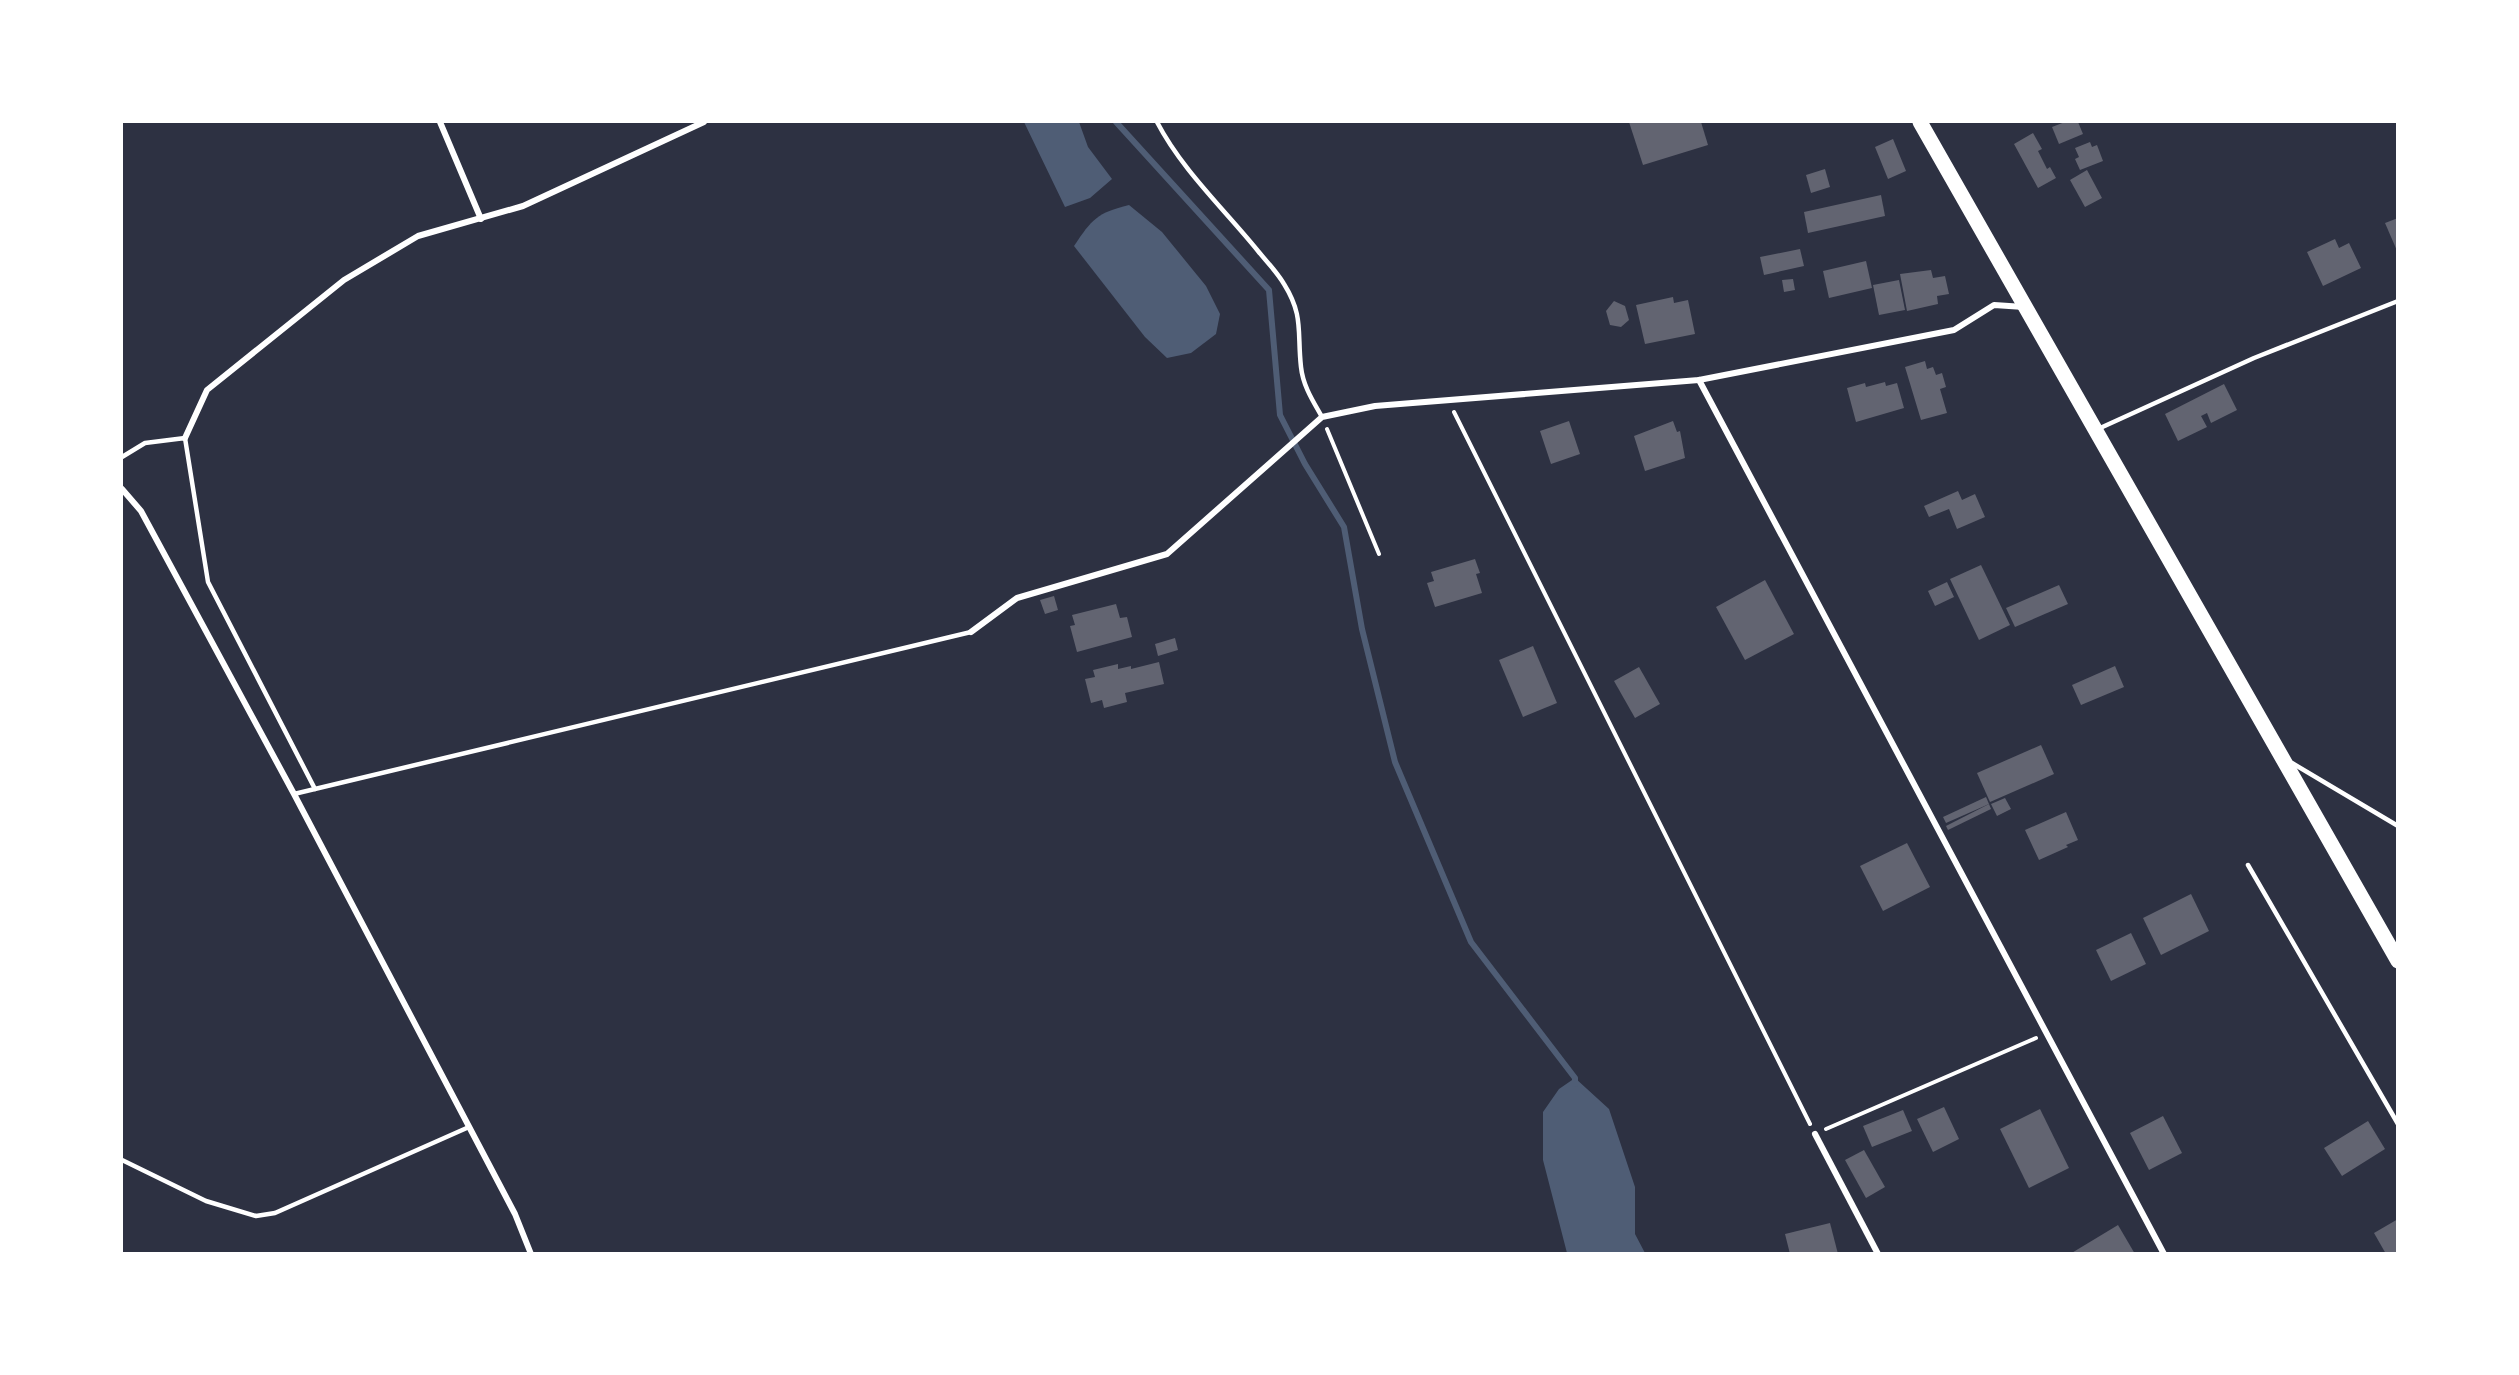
<svg xmlns="http://www.w3.org/2000/svg" width="2519" height="1375" font-family="Helvetica,sans-serif">
<style>
.water{fill:#4f5d75}
.lines{fill:none;stroke-linecap:round;stroke-linejoin:round}
.stream{stroke:#4f5d75;stroke-width:6}
.building{fill:#626471}
.path{stroke:#fff;stroke-width:4}
.service{stroke:#fff;stroke-width:4.5}
.minor{stroke:#fff;stroke-width:6}
.primary{stroke:#fff;stroke-width:15}
</style>
<rect width="100%" height="100%" fill="#2d3142"/>
<g class="water">
<path d="M1024 122H1079L1088 147 1112 179 1090 198 1065 207Z"/>
<path d="M1129 205 1162 232 1206 286 1220 314 1216 334 1191 353 1167 358 1145 337 1074 246C1092 219 1097 213 1129 205Z"/>
<path d="M1575 1078 1609 1109 1635 1187V1234L1645 1253H1567L1543 1160V1112L1559 1089Z"/>
</g>
<g class="lines">
<path class="stream" d="M1116 122 1269 290 1280 415 1305 464 1344 527 1362 629 1395 762 1471 942 1575 1078V1084"/>
</g>
<g class="building">
<path d="M1629 122H1701L1708 145 1643 165Z"/>
<path d="M2065 122H2078L2083 134 2059 144 2052 127Z"/>
<path d="M2033 133 2042 149 2038 151 2047 169 2050 167 2056 178 2038 188 2014 144Z"/>
<path d="M1893 139 1906 171 1888 179 1875 147Z"/>
<path d="M2090 142 2092 147 2097 145 2103 161 2080 170 2075 159 2079 157 2075 148Z"/>
<path d="M1825 169 1830 187 1811 193 1806 175Z"/>
<path d="M2087 170 2102 198 2085 207 2070 180Z"/>
<path d="M1881 195 1885 216 1808 233 1804 212Z"/>
<path d="M2398 218V253L2385 223Z"/>
<path d="M2335 239 2339 248 2349 243 2361 268 2323 286 2307 252Z"/>
<path d="M1800 249 1804 266 1764 275 1760 257Z"/>
<path d="M1866 261 1872 288 1829 298 1823 271Z"/>
<path d="M1931 270 1933 278 1945 276 1949 294 1937 296 1938 304 1907 311 1900 274Z"/>
<path d="M1793 279 1795 290 1784 292 1782 280Z"/>
<path d="M1899 280 1905 310 1879 315 1873 285Z"/>
<path d="M1673 297 1674 303 1688 300 1695 334 1645 344 1636 305Z"/>
<path d="M1614 301 1625 306 1629 320 1621 327 1610 325 1606 311Z"/>
<path d="M1925 361 1927 369 1933 367 1936 375 1942 373 1946 387 1940 389 1947 413 1921 420 1905 367Z"/>
<path d="M1885 382 1886 386 1897 383 1904 408 1856 422 1847 388 1865 383 1866 387Z"/>
<path d="M2224 384 2237 410 2211 423 2207 413 2201 416 2207 427 2178 441 2165 414Z"/>
<path d="M1569 421 1580 454 1551 464 1540 431Z"/>
<path d="M1673 421 1677 432 1680 431 1685 458 1645 471 1634 436Z"/>
<path d="M1958 491 1962 500 1975 494 1985 517 1957 529 1949 509 1929 517 1924 506Z"/>
<path d="M1475 559 1480 573 1476 574 1482 593 1435 607 1427 583 1434 581 1431 572Z"/>
<path d="M1981 565 2010 625 1979 640 1950 579Z"/>
<path d="M1765 580 1794 634 1745 660 1716 607Z"/>
<path d="M1947 582 1954 597 1935 606 1928 591Z"/>
<path d="M2059 585 2068 604 2015 627 2006 608Z"/>
<path d="M1054 596 1058 610 1045 614 1040 600Z"/>
<path d="M1116 604 1120 618 1127 617 1132 637 1077 652 1070 626 1075 625 1072 615Z"/>
<path d="M1175 638 1178 650 1158 656 1155 644Z"/>
<path d="M1533 646 1557 703 1523 717 1499 660Z"/>
<path d="M1159 662 1164 684 1125 693 1127 702 1104 708 1102 700 1091 703 1085 679 1095 677 1093 670 1118 664V669L1131 666V669Z"/>
<path d="M2115 666 2124 687 2081 705 2072 685Z"/>
<path d="M1639 667 1660 704 1635 718 1614 681Z"/>
<path d="M2041 745 2054 774 1990 802 1977 773Z"/>
<path d="M1986 797 1989 804 1946 823 1943 817Z"/>
<path d="M2005 798 2011 809 1997 816 1991 804Z"/>
<path d="M1989 804 1991 809 1948 830 1946 826Z"/>
<path d="M2066 812 2078 840 2066 845 2068 847 2039 860 2025 830Z"/>
<path d="M1907 843 1930 887 1883 911 1860 866Z"/>
<path d="M2191 894 2209 931 2161 955 2143 918Z"/>
<path d="M2131 933 2146 964 2111 981 2096 950Z"/>
<path d="M1944 1107 1959 1139 1933 1152 1917 1119Z"/>
<path d="M2040 1109 2069 1168 2029 1188 2000 1129Z"/>
<path d="M1903 1110 1912 1131 1872 1147 1863 1126Z"/>
<path d="M2163 1116 2182 1153 2149 1170 2130 1133Z"/>
<path d="M2368 1121 2385 1149 2342 1176 2324 1148Z"/>
<path d="M1864 1150 1885 1187 1866 1198 1845 1160Z"/>
<path d="M2398 1219V1254H2386L2374 1233Z"/>
<path d="M1830 1223 1838 1254H1790L1785 1234Z"/>
<path d="M2118 1225 2135 1254H2070Z"/>
</g>
<g class="lines">
<g class="path">
<path d="M1454 412 1810 1124"/>
<path d="M1327 429 1379 554"/>
<path d="M1826 1129 2036 1038"/>
</g>
<g class="service">
<path d="M1157 122C1182 170 1224 209 1258 251 1267 262 1277 272 1284 284 1304 316 1297 332 1301 367 1303 386 1313 401 1322 417"/>
<path d="M2098 429 2254 358 2398 301"/>
<path d="M122 457 145 443 185 438 208 582 315 789"/>
<path d="M2292 763 2398 826"/>
<path d="M294 794 971 632"/>
<path d="M2248 865 2398 1124"/>
<path d="M122 1160 206 1201 256 1216 275 1213 469 1127"/>
</g>
<g class="minor">
<path d="M440 122 481 219"/>
<path d="M1699 380 2164 1254"/>
<path d="M185 438 207 390 344 280 418 236 523 206 704 122"/>
<path d="M122 489 141 511 294 794 515 1214 531 1254"/>
<path d="M971 632 1017 598 1167 554 1322 417 1375 406 1699 380 1954 330 1994 305 2024 307"/>
<path d="M1815 1134 1878 1254"/>
</g>
<path class="primary" d="M1920 122 2398 961"/>
</g>
<rect width="2519" height="1375" fill="none" stroke="#ffffff" stroke-width="246"/>
</svg>
